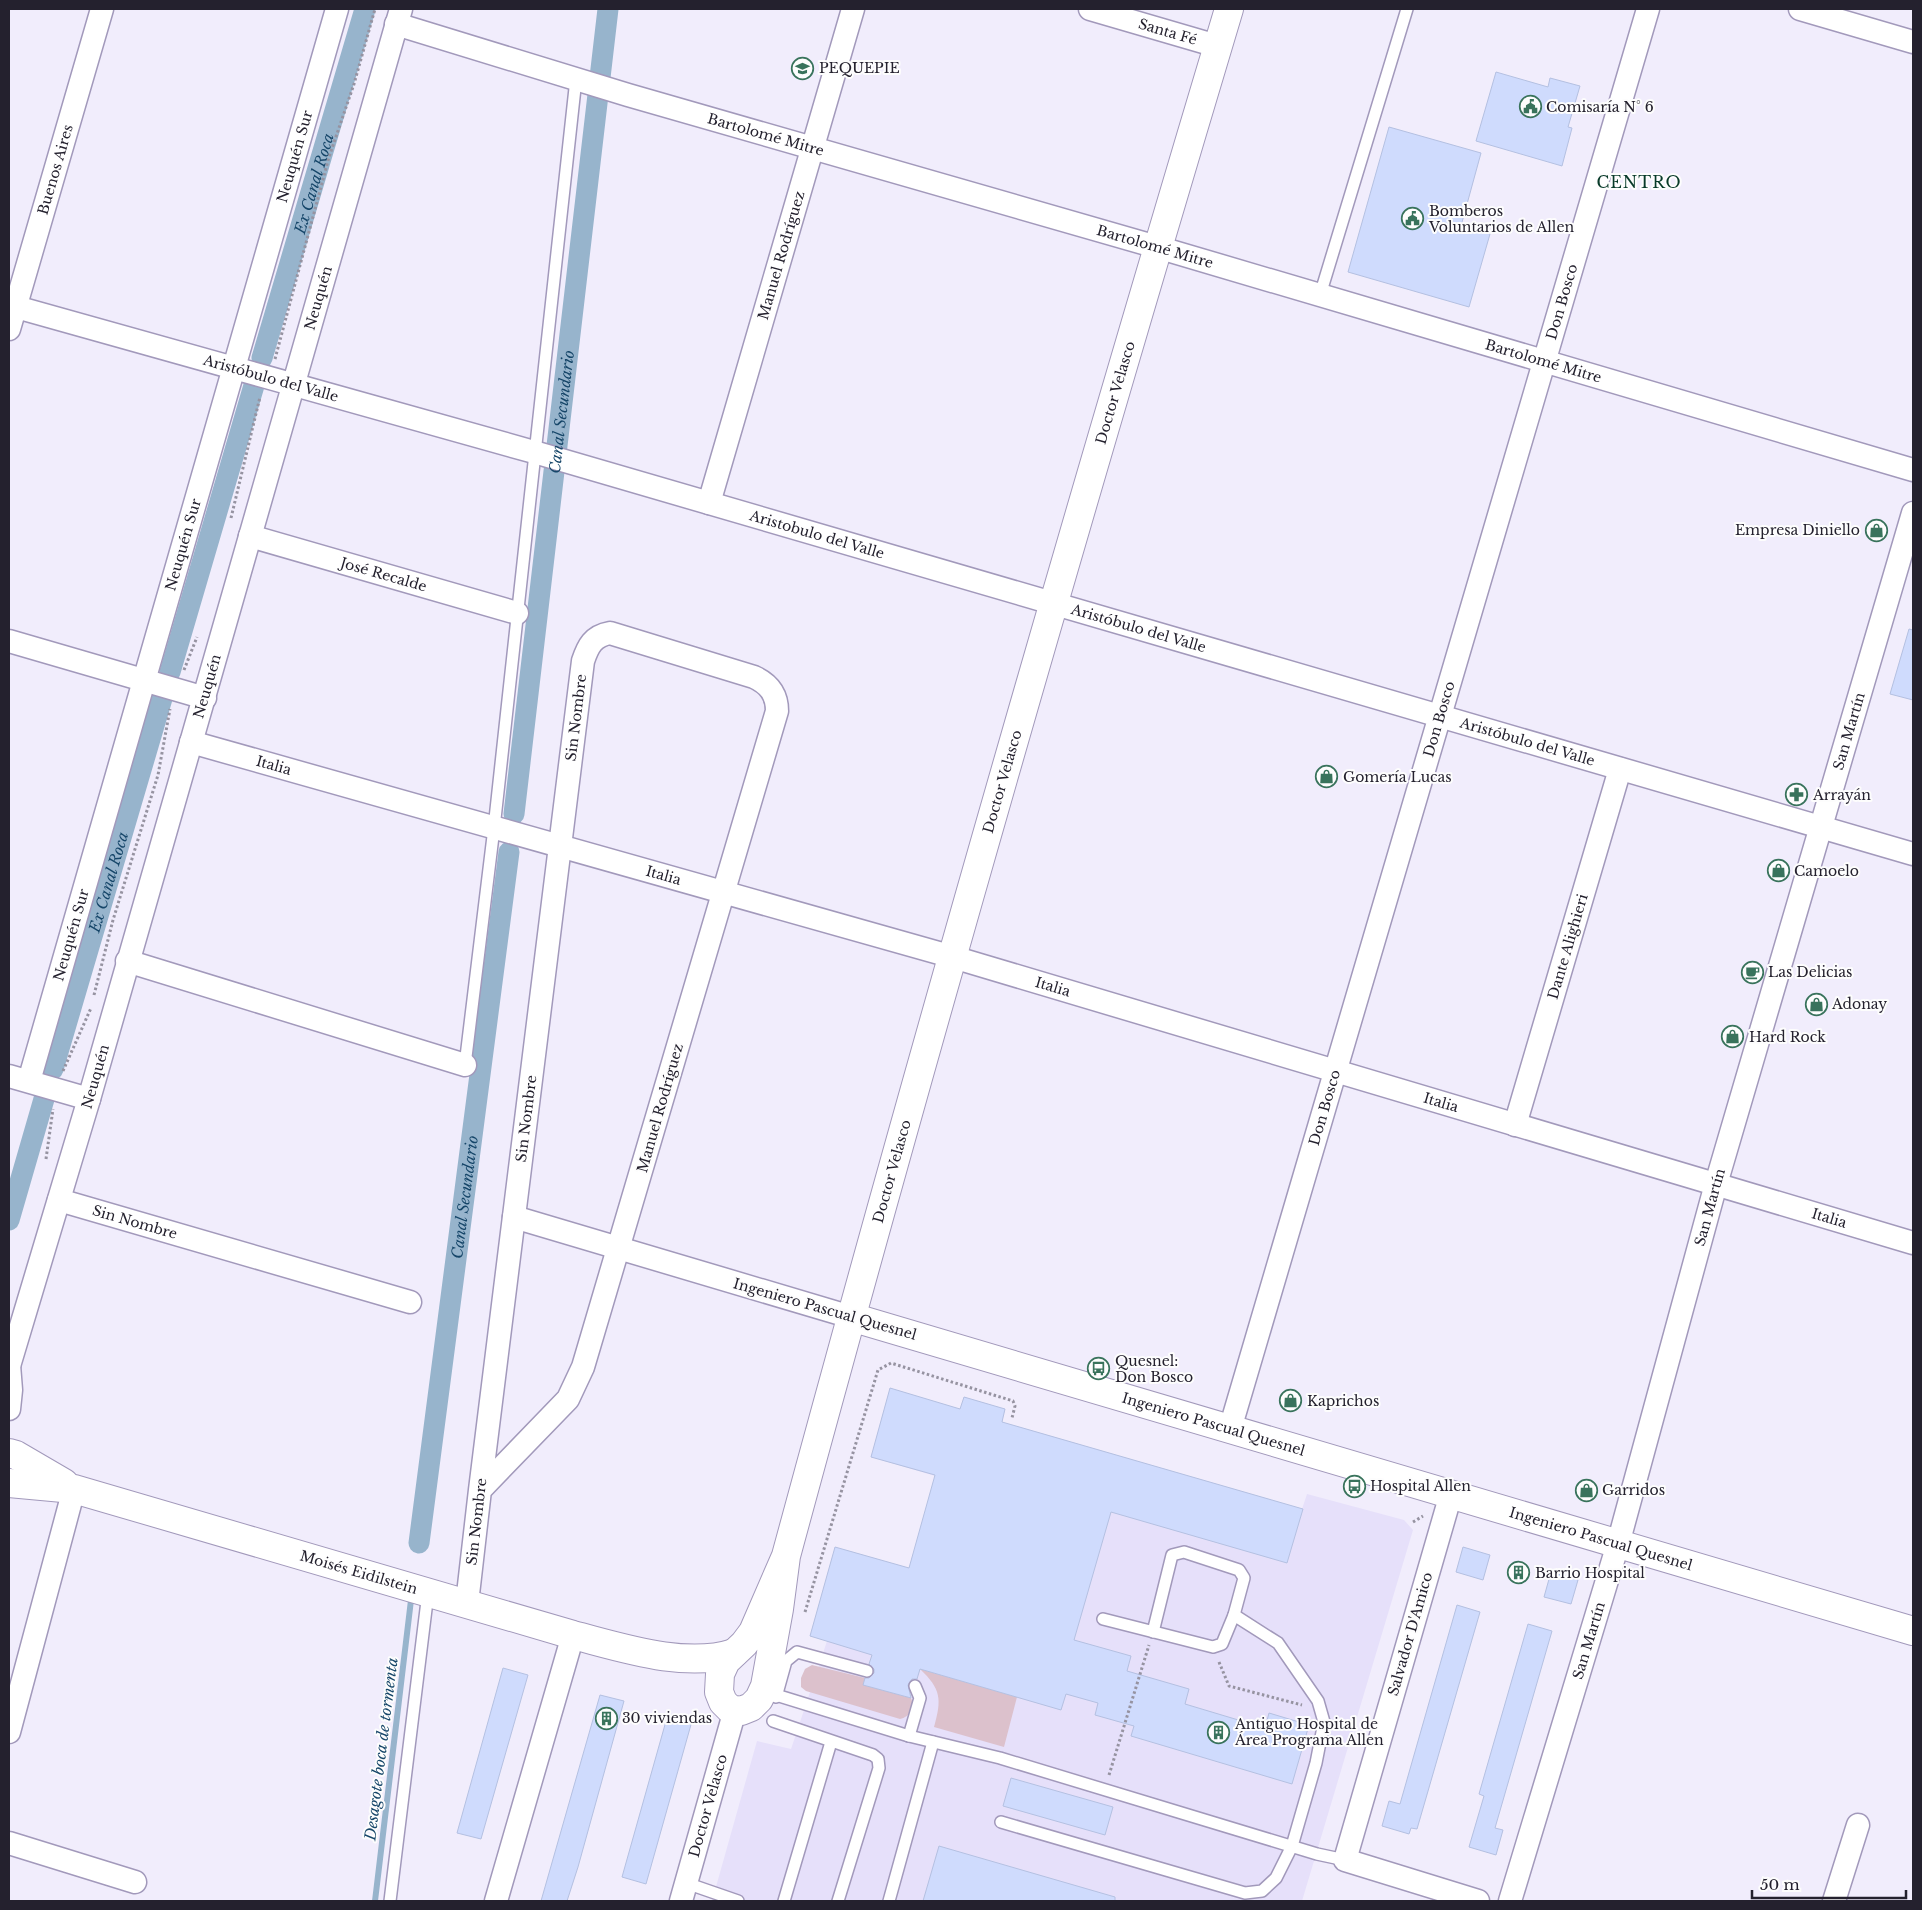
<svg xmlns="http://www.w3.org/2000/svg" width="1922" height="1910" font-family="'Libre Baskerville',serif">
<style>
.built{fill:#e6e0fa}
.green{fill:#dcc1cc}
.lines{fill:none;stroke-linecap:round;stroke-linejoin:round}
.stream{stroke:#97b4cc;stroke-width:6}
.canal{stroke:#97b4cc;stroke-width:21}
.building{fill:#cfdbfd;stroke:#b4c0e1}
.lane-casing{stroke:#a299bb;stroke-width:14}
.street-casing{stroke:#a299bb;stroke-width:25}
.secondary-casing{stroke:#a299bb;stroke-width:30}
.path{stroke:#9693a1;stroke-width:3;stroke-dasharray:2.5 2.5;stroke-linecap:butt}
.lane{stroke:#fff;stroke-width:11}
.street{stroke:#fff;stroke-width:22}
.secondary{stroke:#fff;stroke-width:28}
.labels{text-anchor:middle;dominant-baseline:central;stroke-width:4;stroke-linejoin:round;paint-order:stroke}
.street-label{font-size:14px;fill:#24212e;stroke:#fdfdfd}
.poi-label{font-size:14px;fill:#24212e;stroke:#fdfdfd;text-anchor:start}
.water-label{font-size:15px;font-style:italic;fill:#164669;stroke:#fdfdfd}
.quarter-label{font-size:16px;letter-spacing:1px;fill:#083a29;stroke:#fdfdfd}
</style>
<rect width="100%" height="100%" fill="#f1edfc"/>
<path class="built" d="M890 1388 960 1409 964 1397 1005 1409 1002 1422 1302 1509 1307 1494 1404 1520 1413 1530 1302 1901H712L757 1741 791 1749 827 1641 810 1636 835 1547 909 1568 935 1476 871 1457Z"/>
<g class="green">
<path d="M812 1665 865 1678 864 1685 911 1698C915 1707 910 1717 900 1719L806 1691 801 1687V1678L805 1669Z"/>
<path d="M920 1669 1017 1697 1004 1747 934 1727C942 1699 941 1689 920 1669Z"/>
</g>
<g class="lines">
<path class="stream" d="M375 1901 411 1600"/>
<g class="canal">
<path id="s1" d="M262 358 365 9"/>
<path d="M170 672 255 382"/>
<path id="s2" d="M514 814 608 9"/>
<path id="s3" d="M53 1069 163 695"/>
<path d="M9 1220 44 1099"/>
<path id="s4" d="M419 1543 509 852"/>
</g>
</g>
<g class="building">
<path d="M1496 72 1548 87 1550 78 1580 86 1568 127 1572 128 1562 166 1476 141Z"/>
<path d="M1389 127 1481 153 1461 226 1490 234 1469 307 1348 272Z"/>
<path d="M1909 629 1913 630V700L1890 694Z"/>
<path d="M890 1388 960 1409 964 1397 1005 1409 1002 1422 1303 1509 1287 1563 1111 1512 1074 1640 1131 1656 1127 1671 1189 1689 1185 1704 1265 1728 1269 1713 1309 1725 1292 1784 1131 1736 1134 1726 1095 1715 1098 1703 1066 1694 1061 1710 920 1669 917 1679H912L908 1685 911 1698 863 1685 865 1678H869L874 1673V1669L869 1664 872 1655 810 1636 835 1547 909 1568 935 1475 871 1457Z"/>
<path d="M1463 1547 1490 1555 1483 1580 1456 1572Z"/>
<path d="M1551 1572 1578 1580 1571 1604 1544 1597Z"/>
<path d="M1457 1605 1480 1612 1417 1829 1411 1828 1409 1834 1382 1826 1389 1801 1400 1804Z"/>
<path d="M1528 1624 1552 1631 1495 1828 1503 1830 1496 1855 1469 1847 1484 1796 1479 1794Z"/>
<path d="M503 1668 528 1675 481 1839 457 1833Z"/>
<path d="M600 1695 624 1701 578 1867 567 1901H541Z"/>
<path d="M668 1714 692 1721 646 1884 622 1877Z"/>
<path d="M1011 1778 1113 1807 1105 1835 1003 1806Z"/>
<path d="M939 1846 1115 1897V1901H923Z"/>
</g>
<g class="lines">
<defs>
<g id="lane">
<path d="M1320 295 1407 9"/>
<path d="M465 1065 494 828 576 79"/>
<path d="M1153 1632 1172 1555 1184 1552 1239 1570 1244 1578 1234 1615"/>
<path d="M763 1691 909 1736 1000 1758 1317 1854 1345 1860"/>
<path d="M776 1697 786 1661 797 1652 867 1671"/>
<path d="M773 1721 873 1755 878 1759 879 1768 838 1901"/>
<path d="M909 1736 920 1698 915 1686"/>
<path d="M1001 1822 1245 1893 1262 1891 1276 1878 1292 1846 1316 1763 1324 1722 1318 1701 1278 1643 1234 1615 1222 1644 1213 1647 1103 1619"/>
<path d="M686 1883 738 1901"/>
<path d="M390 1901 428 1593"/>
<path d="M784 1901 831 1742"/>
<path d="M889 1901 933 1742"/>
</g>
<g id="street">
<path id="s5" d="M1090 9 1217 46"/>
<path d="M1800 9 1913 42"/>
<path id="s6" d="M396 24 628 95 1157 247 1913 470"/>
<path id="s7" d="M9 305 534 452 1913 854"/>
<path id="s8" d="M9 329 102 9"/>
<path id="s9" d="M709 503 853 9"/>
<path id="s10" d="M250 536 517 613"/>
<path d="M9 641 205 698"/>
<path id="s11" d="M191 742 953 957 1913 1243"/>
<path d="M127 961 465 1065"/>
<path d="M9 1076 89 1099"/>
<path id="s12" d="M29 1081 337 9"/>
<path id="s13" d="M1515 1125 1620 769"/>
<path id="s14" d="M59 1200 410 1302"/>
<path d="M514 1217 851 1317"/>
<path id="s15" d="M9 1366 89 1099 401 9"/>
<path d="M9 1409 11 1390 9 1365"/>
<path id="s16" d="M1230 1429 1648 9"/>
<path d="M1451 1494 1345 1860 1478 1901"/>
<path id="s17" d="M467 1603 480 1490 583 661C588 646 593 636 610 633L754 677C769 684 777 694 777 711L583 1367 568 1399 480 1490"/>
<path d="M9 1732 74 1489"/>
<path d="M9 1843 135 1882"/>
<path d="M496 1901 573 1635"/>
<path id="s18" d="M681 1901 735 1710"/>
<path id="s19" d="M1510 1901 1618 1544 1716 1184 1913 513"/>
<path d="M1834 1901 1858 1825"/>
</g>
<g id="secondary">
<path id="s20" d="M851 1317 1913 1631"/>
<path d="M9 1453 16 1455 64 1483"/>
<path id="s21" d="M9 1483 74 1489 573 1635C620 1647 685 1669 734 1653"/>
<path id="s22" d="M786 1556 779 1609 765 1686 759 1699 751 1707 741 1711 730 1709 723 1702 719 1692 720 1674 726 1661 744 1644 753 1632 786 1556C926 1039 1075 523 1229 9"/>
</g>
</defs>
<use href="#lane" class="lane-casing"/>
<use href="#street" class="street-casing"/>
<use href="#secondary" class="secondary-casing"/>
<g class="path">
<path d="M275 359 329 157 354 84 375 9"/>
<path d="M231 518 260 397"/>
<path d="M184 670 197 637"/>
<path d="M94 995 113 920 158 775 170 709"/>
<path d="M63 1071 91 1008"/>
<path d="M46 1159 53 1109"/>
<path d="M1413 1522 1423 1516"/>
<path d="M805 1612 878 1370 891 1363 1013 1401 1015 1406 1012 1418"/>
<path d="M1219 1662 1229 1686 1302 1705"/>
<path d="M1109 1775 1149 1645"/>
</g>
<use href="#lane" class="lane"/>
<use href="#street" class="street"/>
<use href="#secondary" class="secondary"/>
</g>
<defs>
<symbol id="school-ring" viewBox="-11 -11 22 22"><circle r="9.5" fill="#fdfdfd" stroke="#39735c" stroke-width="1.5"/><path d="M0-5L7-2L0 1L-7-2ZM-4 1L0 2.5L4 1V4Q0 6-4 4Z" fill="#39735c"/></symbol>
<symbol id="civic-ring" viewBox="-11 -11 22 22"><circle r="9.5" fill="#fdfdfd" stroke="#39735c" stroke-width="1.5"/><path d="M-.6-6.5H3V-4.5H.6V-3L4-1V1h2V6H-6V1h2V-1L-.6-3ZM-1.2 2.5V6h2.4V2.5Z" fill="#39735c"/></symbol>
<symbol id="shop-ring" viewBox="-11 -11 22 22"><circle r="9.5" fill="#fdfdfd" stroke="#39735c" stroke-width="1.5"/><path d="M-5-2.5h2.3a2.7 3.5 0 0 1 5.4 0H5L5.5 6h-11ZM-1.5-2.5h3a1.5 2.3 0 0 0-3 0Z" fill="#39735c"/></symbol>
<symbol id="pharmacy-ring" viewBox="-11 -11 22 22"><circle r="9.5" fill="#fdfdfd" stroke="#39735c" stroke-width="1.5"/><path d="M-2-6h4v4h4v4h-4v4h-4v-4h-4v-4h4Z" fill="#39735c"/></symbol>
<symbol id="cafe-ring" viewBox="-11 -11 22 22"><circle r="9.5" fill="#fdfdfd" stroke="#39735c" stroke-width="1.5"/><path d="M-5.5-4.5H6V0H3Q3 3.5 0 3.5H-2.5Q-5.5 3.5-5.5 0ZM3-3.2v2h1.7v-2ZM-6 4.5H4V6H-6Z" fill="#39735c"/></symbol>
<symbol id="bus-ring" viewBox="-11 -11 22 22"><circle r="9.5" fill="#fdfdfd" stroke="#39735c" stroke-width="1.5"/><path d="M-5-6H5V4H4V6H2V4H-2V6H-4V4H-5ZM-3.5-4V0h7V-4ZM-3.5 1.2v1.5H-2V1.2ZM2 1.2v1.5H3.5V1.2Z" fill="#39735c"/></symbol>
<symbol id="building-ring" viewBox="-11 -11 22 22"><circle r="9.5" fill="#fdfdfd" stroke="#39735c" stroke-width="1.5"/><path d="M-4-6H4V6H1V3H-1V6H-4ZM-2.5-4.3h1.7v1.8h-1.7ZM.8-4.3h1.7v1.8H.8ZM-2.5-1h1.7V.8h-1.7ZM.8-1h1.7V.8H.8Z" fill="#39735c"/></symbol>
</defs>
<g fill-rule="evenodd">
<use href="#school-ring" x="790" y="56" width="25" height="25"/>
<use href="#civic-ring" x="1518" y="94" width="25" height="25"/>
<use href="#civic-ring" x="1400" y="206" width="25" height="25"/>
<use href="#shop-ring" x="1864" y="518" width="25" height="25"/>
<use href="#shop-ring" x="1314" y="764" width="25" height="25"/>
<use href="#pharmacy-ring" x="1784" y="782" width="25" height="25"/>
<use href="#shop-ring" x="1766" y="858" width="25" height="25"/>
<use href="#cafe-ring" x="1740" y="960" width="25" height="25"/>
<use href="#shop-ring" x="1804" y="992" width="25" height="25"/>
<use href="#shop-ring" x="1720" y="1024" width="25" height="25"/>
<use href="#bus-ring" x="1086" y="1356" width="25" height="25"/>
<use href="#shop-ring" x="1278" y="1388" width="25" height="25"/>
<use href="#bus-ring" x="1342" y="1474" width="25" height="25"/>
<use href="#shop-ring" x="1574" y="1478" width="25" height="25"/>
<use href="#building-ring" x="1506" y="1560" width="25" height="25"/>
<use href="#building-ring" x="594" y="1706" width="25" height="25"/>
<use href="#building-ring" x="1206" y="1720" width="25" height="25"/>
</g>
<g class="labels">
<g class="street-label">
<text stroke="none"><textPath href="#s5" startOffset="81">Santa Fé</textPath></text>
<text stroke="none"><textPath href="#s6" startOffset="386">Bartolomé Mitre</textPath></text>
<text stroke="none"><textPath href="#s12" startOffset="962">Neuquén Sur</textPath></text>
<text stroke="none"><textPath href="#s8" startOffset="166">Buenos Aires</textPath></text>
<text stroke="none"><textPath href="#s6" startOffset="791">Bartolomé Mitre</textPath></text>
<text stroke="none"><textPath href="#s9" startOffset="258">Manuel Rodríguez</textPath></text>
<text stroke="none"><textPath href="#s15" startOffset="1112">Neuquén</textPath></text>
<text stroke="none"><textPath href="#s16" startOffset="1175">Don Bosco</textPath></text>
<text stroke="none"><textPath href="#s6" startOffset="1196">Bartolomé Mitre</textPath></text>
<text stroke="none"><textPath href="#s7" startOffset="272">Aristóbulo del Valle</textPath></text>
<text stroke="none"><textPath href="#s22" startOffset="1564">Doctor Velasco</textPath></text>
<text stroke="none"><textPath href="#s7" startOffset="840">Aristobulo del Valle</textPath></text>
<text stroke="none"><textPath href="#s12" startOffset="558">Neuquén Sur</textPath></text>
<text stroke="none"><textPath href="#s10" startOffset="139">José Recalde</textPath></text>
<text stroke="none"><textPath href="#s7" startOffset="1175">Aristóbulo del Valle</textPath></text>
<text stroke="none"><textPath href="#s15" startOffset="708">Neuquén</textPath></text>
<text stroke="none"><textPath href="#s17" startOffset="892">Sin Nombre</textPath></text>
<text stroke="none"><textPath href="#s16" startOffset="740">Don Bosco</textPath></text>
<text stroke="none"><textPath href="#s19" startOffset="1218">San Martín</textPath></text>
<text stroke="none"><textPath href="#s7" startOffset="1580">Aristóbulo del Valle</textPath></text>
<text stroke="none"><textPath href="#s11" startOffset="86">Italia</textPath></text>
<text stroke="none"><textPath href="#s22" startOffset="1159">Doctor Velasco</textPath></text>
<text stroke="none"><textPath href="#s11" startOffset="491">Italia</textPath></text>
<text stroke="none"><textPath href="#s12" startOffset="152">Neuquén Sur</textPath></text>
<text stroke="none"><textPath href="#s13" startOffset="186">Dante Alighieri</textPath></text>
<text stroke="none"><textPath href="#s11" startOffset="896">Italia</textPath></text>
<text stroke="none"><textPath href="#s15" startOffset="302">Neuquén</textPath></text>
<text stroke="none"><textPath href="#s11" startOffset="1301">Italia</textPath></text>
<text stroke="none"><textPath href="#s16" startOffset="335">Don Bosco</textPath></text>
<text transform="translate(660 1108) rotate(-74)">Manuel Rodríguez</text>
<text stroke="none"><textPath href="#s17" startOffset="488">Sin Nombre</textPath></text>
<text stroke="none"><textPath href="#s22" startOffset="754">Doctor Velasco</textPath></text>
<text stroke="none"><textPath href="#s19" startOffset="722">San Martín</textPath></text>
<text stroke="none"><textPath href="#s11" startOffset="1706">Italia</textPath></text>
<text stroke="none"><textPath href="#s14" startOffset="79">Sin Nombre</textPath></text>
<text transform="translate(825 1309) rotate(16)">Ingeniero Pascual Quesnel</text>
<text stroke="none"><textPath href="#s20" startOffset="378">Ingeniero Pascual Quesnel</textPath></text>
<text stroke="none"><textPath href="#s17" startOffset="82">Sin Nombre</textPath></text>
<text stroke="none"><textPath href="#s20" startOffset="782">Ingeniero Pascual Quesnel</textPath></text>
<text stroke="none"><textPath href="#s21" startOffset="362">Moisés Eidilstein</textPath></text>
<text transform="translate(1410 1634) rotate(-74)">Salvador D'Amico</text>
<text stroke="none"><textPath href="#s19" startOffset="272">San Martín</textPath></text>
<text stroke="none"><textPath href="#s18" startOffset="99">Doctor Velasco</textPath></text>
</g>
<g class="poi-label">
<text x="819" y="68">PEQUEPIE</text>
<text x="1546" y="107">Comisaría N° 6</text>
<text x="1429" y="211">Bomberos<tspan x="1429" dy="16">Voluntarios de Allen</tspan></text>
<text x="1860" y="530" text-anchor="end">Empresa Diniello</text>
<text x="1343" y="777">Gomería Lucas</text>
<text x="1813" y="795">Arrayán</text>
<text x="1794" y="871">Camoelo</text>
<text x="1768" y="972">Las Delicias</text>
<text x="1832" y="1004">Adonay</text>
<text x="1749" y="1037">Hard Rock</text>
<text x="1115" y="1361">Quesnel:<tspan x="1115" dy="16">Don Bosco</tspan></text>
<text x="1307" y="1401">Kaprichos</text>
<text x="1370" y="1486">Hospital Allen</text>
<text x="1602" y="1490">Garridos</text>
<text x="1535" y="1573">Barrio Hospital</text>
<text x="622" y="1718">30 viviendas</text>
<text x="1235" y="1724">Antiguo Hospital de<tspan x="1235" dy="16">Área Programa Allen</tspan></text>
</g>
<g class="water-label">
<text stroke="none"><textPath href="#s1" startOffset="182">Ex Canal Roca</textPath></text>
<text stroke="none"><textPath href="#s2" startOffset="405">Canal Secundario</textPath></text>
<text stroke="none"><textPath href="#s3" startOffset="195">Ex Canal Roca</textPath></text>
<text stroke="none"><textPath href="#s4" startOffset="349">Canal Secundario</textPath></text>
<text transform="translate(381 1749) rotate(-83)">Desagote boca de tormenta</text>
</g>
<g class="quarter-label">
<text x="1639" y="182">CENTRO</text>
</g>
</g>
<rect width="1922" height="1910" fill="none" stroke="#24212e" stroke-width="20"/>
<path d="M1752 1890v8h154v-8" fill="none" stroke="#24212e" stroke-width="2.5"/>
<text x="1760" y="1890" font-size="15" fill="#24212e" stroke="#fdfdfd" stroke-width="4" paint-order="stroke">50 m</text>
</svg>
